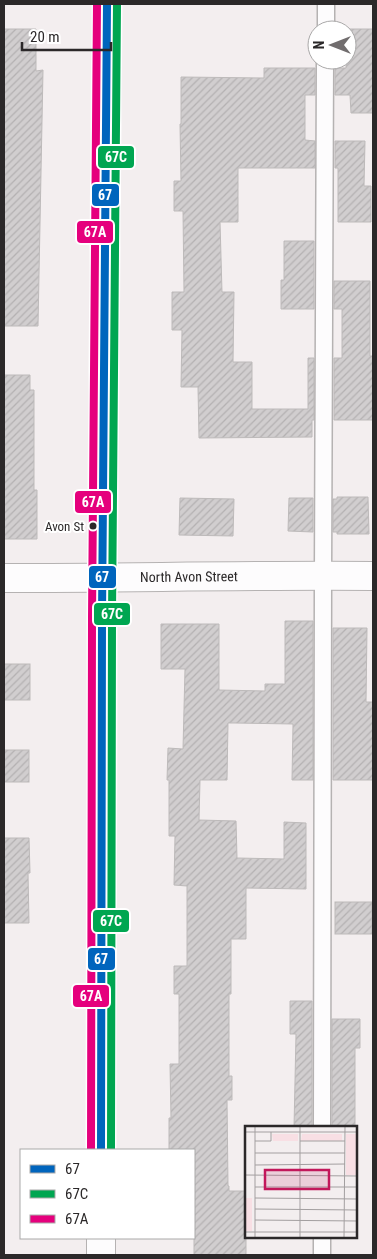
<svg xmlns="http://www.w3.org/2000/svg" width="377" height="1259" font-family="'Roboto Condensed',sans-serif">
<style>
.building{fill:url(#building-hatch);stroke:#bdbaba}
.lines{fill:none;stroke-linecap:round;stroke-linejoin:round}
.lane-casing{stroke:#b5b2b2;stroke-width:19}
.street-casing{stroke:#b5b2b2;stroke-width:30}
.secondary-casing{stroke:#b5b2b2;stroke-width:30}
.lane{stroke:#fdfcfd;stroke-width:16}
.street{stroke:#fdfcfd;stroke-width:28}
.secondary{stroke:#fdfcfd;stroke-width:28}
.bus-1-casing{stroke:#fff;stroke-width:11}
.bus-2-casing{stroke:#fff;stroke-width:11}
.bus-3-casing{stroke:#fff;stroke-width:11}
.bus-1{stroke:#0065bd;stroke-width:8}
.bus-2{stroke:#00a651;stroke-width:8}
.bus-3{stroke:#e5007d;stroke-width:8}
.bus-dot{fill:#2b2829;stroke:#fff;stroke-width:2}
.labels{text-anchor:middle;dominant-baseline:central;stroke-width:4;stroke-linejoin:round;paint-order:stroke}
.bus-label{font-size:13px;fill:#2b2829;stroke:#fff;text-anchor:end}
.street-label{font-size:14px;fill:#2b2829;stroke:#fff}
.inset-road{fill:none;stroke:#a39fa0;stroke-width:1}
.view{fill:#c2185b;fill-opacity:0.15;stroke:#c2185b;stroke-width:2.5}
.inset-edge{fill:none;stroke:#2b2829;stroke-width:2.5}
.line-badge{stroke:#fff;stroke-width:2}
.badge-label{font-size:14px;text-anchor:middle;font-weight:bold;fill:#fff}
</style>
<defs>
<pattern id="building-hatch" width="6" height="6" patternUnits="userSpaceOnUse" patternTransform="scale(1.25)"><rect width="6" height="6" fill="#d1cecf"/><path d="M-1 1l2-2M0 6l6-6M5 7l2-2" fill="none" stroke="#b4b1b2"/></pattern>
</defs>
<rect width="100%" height="100%" fill="#f3eeef"/>
<g class="building">
<path d="M4 29H36V71L43 70 38 326H4Z"/>
<path d="M345 29H373V113H351L350 95H335V68H346L347 30Z"/>
<path d="M264 68H315V95H305V140L315 141V168H238V222H220L222 292H234L233 362H252V409H308V358H314V420H312V437L199 438 198 387H181L182 330H172V292H184L183 211H174V181H181L180 124H181V77L264 78Z"/>
<path d="M335 141H365L364 186H371V222H338V168H335Z"/>
<path d="M284 241H314V309H281V280H284Z"/>
<path d="M334 281H370V356H373V420H334V358H342V309H334Z"/>
<path d="M4 375H30V390H34V490H37V539H4Z"/>
<path d="M337 497H368L369 534H337V532H333V499H337Z"/>
<path d="M180 498 234 499 233 536 179 535Z"/>
<path d="M289 498H313V532L288 531Z"/>
<path d="M285 621H313V780H292L293 724 234 723H228L227 780H200L199 820 236 821 237 858 284 859V822L306 823V889L246 888V939H231V994H229V1076H232V1100H227L228 1186H229V1191H246V1255H194V1150H169V1118H171L170 1064H179V994H174V966H187V886L174 885 175 836H169V780H167L168 748 183 749 185 669H161V624H219V690L265 691V684H285Z"/>
<path d="M333 628H367L366 702H373V780H333Z"/>
<rect x="4" y="664" width="26" height="36"/>
<rect x="4" y="750" width="25" height="32"/>
<path d="M4 838H29L30 873H28L29 923H4Z"/>
<rect x="335" y="902" width="37" height="32"/>
<path d="M290 1001H312V1128H294L296 1034H290Z"/>
<path d="M332 1019H360V1048H355V1128H332Z"/>
</g>
<g class="lines">
<defs>
<g id="lane">
<path d="M326 30V4"/>
<path d="M322 1128 323 576 325 60"/>
<path d="M322 1255V1238"/>
</g>
<g id="street">
<path id="s1" d="M4 578C127 578 250 575 373 576"/>
</g>
<g id="secondary">
<path d="M101 1150 102 618 107 4"/>
<path d="M101 1255V1238"/>
</g>
</defs>
<use href="#lane" class="lane-casing"/>
<use href="#street" class="street-casing"/>
<use href="#secondary" class="secondary-casing"/>
<use href="#lane" class="lane"/>
<use href="#street" class="street"/>
<use href="#secondary" class="secondary"/>
<defs>
<path id="bus-1" d="M101 1150 102 618 107 4"/>
<path id="bus-2" d="M111 1150 112 618 117 4"/>
<path id="bus-3" d="M91 1150 92 618 97 4"/>
</defs>
<use href="#bus-1" class="bus-1-casing"/>
<use href="#bus-2" class="bus-2-casing"/>
<use href="#bus-3" class="bus-3-casing"/>
<use href="#bus-1" class="bus-1"/>
<use href="#bus-2" class="bus-2"/>
<use href="#bus-3" class="bus-3"/>
</g>
<circle class="bus-dot" cx="93" cy="526" r="4.5"/>
<g class="labels">
<g class="bus-label">
<text x="84" y="526">Avon St</text>
</g>
<g class="street-label">
<text stroke="none"><textPath href="#s1" startOffset="185">North Avon Street</textPath></text>
</g>
</g>
<g transform="translate(245 1126)">
<rect width="112" height="112" fill="#f3eeef"/>
<path d="M27 8H53V15H28ZM57 8H97V15H56Z" fill="#f8dfe4"/>
<path d="M101 8H112V49H101ZM0 72H7V105H0Z" fill="#f8dfe4"/>
<path d="M105 22H112V42L104 40Z" fill="#f8dfe4"/>
<path class="inset-road" d="M0 6H113M10 15H26V6M55 15H100M10 27H100M10 39 100 38M0 49 113 50M10 61H113M10 72 113 73M10 83 113 84M10 94 113 95M0 106H113M10 112V0M55 112V0M99 112 100 0"/>
<path class="view" d="M20 44H84V63H20Z"/>
<rect width="112" height="112" class="inset-edge"/>
</g>
<g class="line-badge">
<rect x="97" y="145" width="38" height="24" rx="5" fill="#00a651"/>
<rect x="91" y="183" width="29" height="24" rx="5" fill="#0065bd"/>
<rect x="76" y="220" width="38" height="24" rx="5" fill="#e5007d"/>
<rect x="74" y="490" width="38" height="24" rx="5" fill="#e5007d"/>
<rect x="88" y="565" width="29" height="24" rx="5" fill="#0065bd"/>
<rect x="93" y="602" width="38" height="24" rx="5" fill="#00a651"/>
<rect x="92" y="909" width="38" height="24" rx="5" fill="#00a651"/>
<rect x="87" y="947" width="29" height="24" rx="5" fill="#0065bd"/>
<rect x="72" y="984" width="38" height="24" rx="5" fill="#e5007d"/>
</g>
<g class="badge-label">
<text x="116" y="162">67C</text>
<text x="105" y="200">67</text>
<text x="95" y="237">67A</text>
<text x="93" y="507">67A</text>
<text x="102" y="582">67</text>
<text x="112" y="619">67C</text>
<text x="111" y="926">67C</text>
<text x="101" y="964">67</text>
<text x="91" y="1001">67A</text>
</g>
<rect width="377" height="1259" fill="none" stroke="#2b2829" stroke-width="10"/>
<rect x="20" y="1149" width="175" height="90" fill="#ffffff" stroke="#aaa9a9"/>
<rect x="30" y="1165" width="25" height="8" fill="#0065bd" stroke="#aaa9a9"/>
<text x="65" y="1174" font-size="15" fill="#2b2829">67</text>
<rect x="30" y="1190" width="25" height="8" fill="#00a651" stroke="#aaa9a9"/>
<text x="65" y="1199" font-size="15" fill="#2b2829">67C</text>
<rect x="30" y="1215" width="25" height="8" fill="#e5007d" stroke="#aaa9a9"/>
<text x="65" y="1224" font-size="15" fill="#2b2829">67A</text>
<g transform="translate(332 45) rotate(270)"><circle r="24" fill="#ffffff" stroke="#aaa9a9"/>
<path d="M0-4L9 19L0 12L-9 19Z" fill="#716d6e"/>
<text y="-8" font-size="14" font-weight="bold" text-anchor="middle" fill="#2b2829">N</text>
</g>
<path d="M22 42v8h89v-8" fill="none" stroke="#2b2829" stroke-width="2.5"/>
<text x="30" y="42" font-size="15" fill="#2b2829" stroke="#ffffff" stroke-width="4" paint-order="stroke">20 m</text>
</svg>
